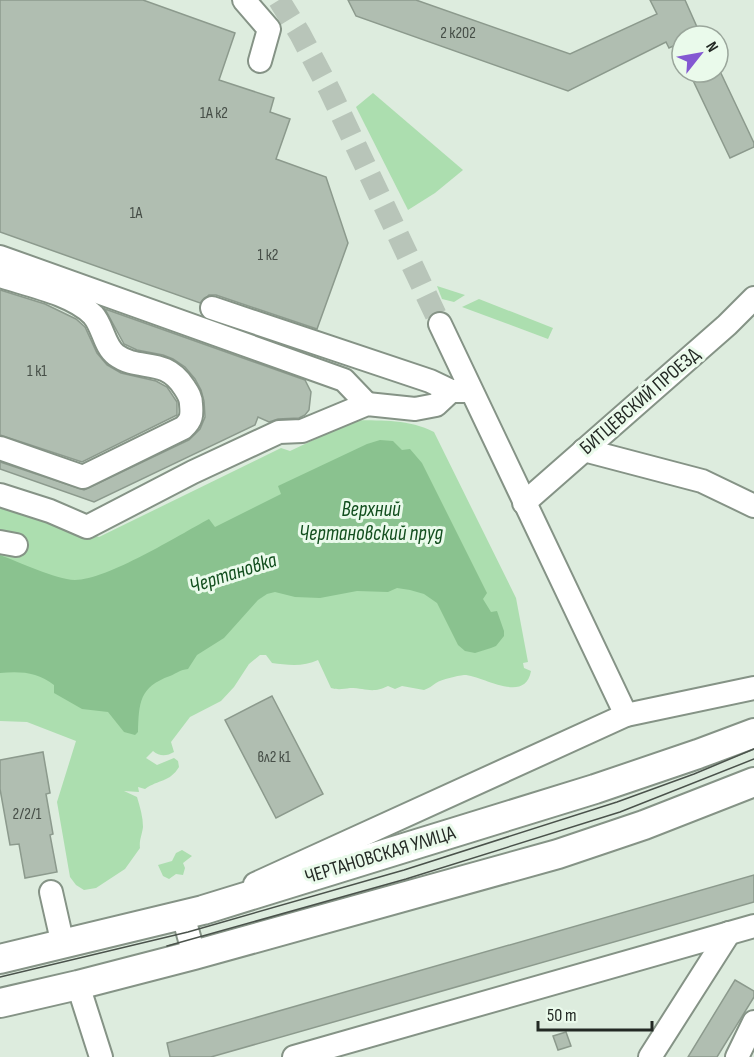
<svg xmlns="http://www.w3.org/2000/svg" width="754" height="1057" font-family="'Sofia Sans Condensed',sans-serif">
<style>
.green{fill:#acdeaf}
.water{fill:#8ac28f}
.building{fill:#b0beb1;stroke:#8c9a8d;stroke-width:1.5}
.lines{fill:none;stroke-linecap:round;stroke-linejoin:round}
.minor-tunnel{stroke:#b8c5b9;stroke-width:22;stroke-dasharray:22 11;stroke-linecap:butt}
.minor-casing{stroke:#859386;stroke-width:26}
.major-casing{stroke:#859386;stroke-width:32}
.minor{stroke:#fff;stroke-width:22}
.major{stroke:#fff;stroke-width:28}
.tram{stroke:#4a524b;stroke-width:1.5}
.labels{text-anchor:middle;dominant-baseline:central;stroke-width:6;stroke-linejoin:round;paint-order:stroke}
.number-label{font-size:16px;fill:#464e47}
.street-label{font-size:20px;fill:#232924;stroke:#eafaeb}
.water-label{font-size:21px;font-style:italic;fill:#124e1e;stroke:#eafaeb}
</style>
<rect width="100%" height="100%" fill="#ddecde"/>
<g class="green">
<path d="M373 93 463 170 435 193 408 210 356 107Z"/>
<path d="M437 286 465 295 454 302 442 299Z"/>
<path d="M479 299 553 328 548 339 462 307Z"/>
<path d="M356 420C383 421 409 419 434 432L516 598 528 662 523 663 524 668 531 671C525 705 482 675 464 675 457 676 442 679 436 683 432 686 429 688 424 690L402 686 395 689 388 686C372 694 366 688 350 688 343 689 338 690 331 688L318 660C304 667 287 665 272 663L266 655H260L249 664 234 687 221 701 190 717 171 742 174 752C167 756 160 757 153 751L146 758 157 765 174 758 178 761 179 767C169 783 159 779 145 789L138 787 139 792 124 791 137 797C140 807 143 817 143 827 142 835 139 840 140 848L125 869 96 888 84 890 76 885 70 877 57 802 76 741 27 722 0 721V500L99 537 281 448 290 451Z"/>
<path d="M182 850 192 856 183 863 185 868 183 875 176 874 169 879 163 876 158 865 172 861 176 853Z"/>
</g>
<path class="water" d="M380 440 393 441 402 450 410 449 422 463 487 593 483 599 491 612 497 611 504 631V636L496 646 491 648 475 653 465 651 458 645 437 603 424 594 410 590 397 588 388 592 357 591 320 598 295 597 275 592 267 594 258 600 224 638 197 655 188 669C180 670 177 673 170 676 139 687 139 703 138 732L135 735 124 732 108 712 82 709 54 693V685C38 672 20 671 0 673V555C19 562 55 579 75 580 107 580 179 535 209 519L215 527 281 494 278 486 367 444Z"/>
<g class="building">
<path d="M0 0H143L235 33 219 80 274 98 270 112 290 119 276 159 326 177 348 243 317 329 216 295H209L200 303 0 232Z"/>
<path d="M348 0H416L570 54 657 14 650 0H685L701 36H682V42L669 48 666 42 568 91 356 16Z"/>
<path d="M718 67 754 143V147L730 158 689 72H717L718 74Z"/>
<path d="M0 290 45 304 76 319 85 327 97 353 107 365 121 373 156 381 167 387 177 402V415L82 462 0 435Z"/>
<path d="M105 309 305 380 311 392 309 410 305 415 299 418 278 419 269 422 258 417 255 425 94 502 0 469V462L84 490 189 440 200 429 205 417 204 401 201 390 195 379 185 367 173 359 163 355 137 350 124 344Z"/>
<path d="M272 696 323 794 276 818 225 720Z"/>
<path d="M43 752 50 793 46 794 53 834 50 835 57 872 25 878 19 844 10 845 0 789V760Z"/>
<path d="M754 875V902L211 1057H170L167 1043Z"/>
<path d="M735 980 754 991V997L717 1057H688Z"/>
<path d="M566 1032 571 1046 558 1050 553 1036Z"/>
</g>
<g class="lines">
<path class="minor-tunnel" d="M279 0 300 34 330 91 440 324"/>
<defs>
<g id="minor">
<path d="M244 0 269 29 260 61"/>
<path d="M0 257 344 380 367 404"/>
<path d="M0 276C28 285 73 294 93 315 103 326 104 346 116 355 139 372 164 356 184 387 188 393 191 397 191 404 192 415 192 420 183 428L83 477 0 448"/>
<path d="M212 308 430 381 451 391"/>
<path d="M440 324 626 715"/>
<path d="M584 450 702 481 754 506"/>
<path d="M0 495 50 511 87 527 193 472 279 432 302 431 367 404 415 409 436 405 451 391H471"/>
<path d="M524 503 727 325 754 298"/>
<path d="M0 542 16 545"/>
<path d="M255 884 626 715 754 688"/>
<path d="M51 892 63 945"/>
<path d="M183 915 194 955"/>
<path d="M78 985 101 1057"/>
<path d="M294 1057 754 926"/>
<path d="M650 1057 729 933"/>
<path d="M737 1057 754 1022"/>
</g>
<g id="major">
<path d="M0 959 203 910 595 789 698 754 754 733"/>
<path d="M0 1003 78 985 194 955 558 854 644 825 754 782"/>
</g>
</defs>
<use href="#minor" class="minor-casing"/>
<use href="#major" class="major-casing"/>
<use href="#minor" class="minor"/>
<use href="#major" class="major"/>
<g class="tram">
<path d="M167 946 406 879 620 812 754 759"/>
<path d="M0 977 188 932 404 870 617 802 694 774 754 749"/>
</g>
</g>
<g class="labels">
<g class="number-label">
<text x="458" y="33">2 к202</text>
<text x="214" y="113">1А к2</text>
<text x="136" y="213">1А</text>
<text x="268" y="255">1 к2</text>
<text x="37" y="371">1 к1</text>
<text x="274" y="757">вл2 к1</text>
<text x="27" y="814">2/2/1</text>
</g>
<g class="street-label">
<text transform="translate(640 401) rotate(-41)">БИТЦЕВСКИЙ ПРОЕЗД</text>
<text transform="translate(380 855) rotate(-17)">ЧЕРТАНОВСКАЯ УЛИЦА</text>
</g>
<g class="water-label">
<text x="371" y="509">Верхний<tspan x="371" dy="24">Чертановский пруд</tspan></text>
<text transform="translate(233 573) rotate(-18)">Чертановка</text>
</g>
</g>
<g transform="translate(700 54) rotate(59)"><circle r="28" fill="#eafaeb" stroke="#9aa69b" stroke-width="1.5"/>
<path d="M0-4.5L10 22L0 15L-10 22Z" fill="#8358d2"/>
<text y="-9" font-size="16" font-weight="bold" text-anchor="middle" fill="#232924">N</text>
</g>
<path d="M538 1021v9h114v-9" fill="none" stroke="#232924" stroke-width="3"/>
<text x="547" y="1021" font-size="18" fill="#232924" stroke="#eafaeb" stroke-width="4.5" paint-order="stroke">50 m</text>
</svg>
